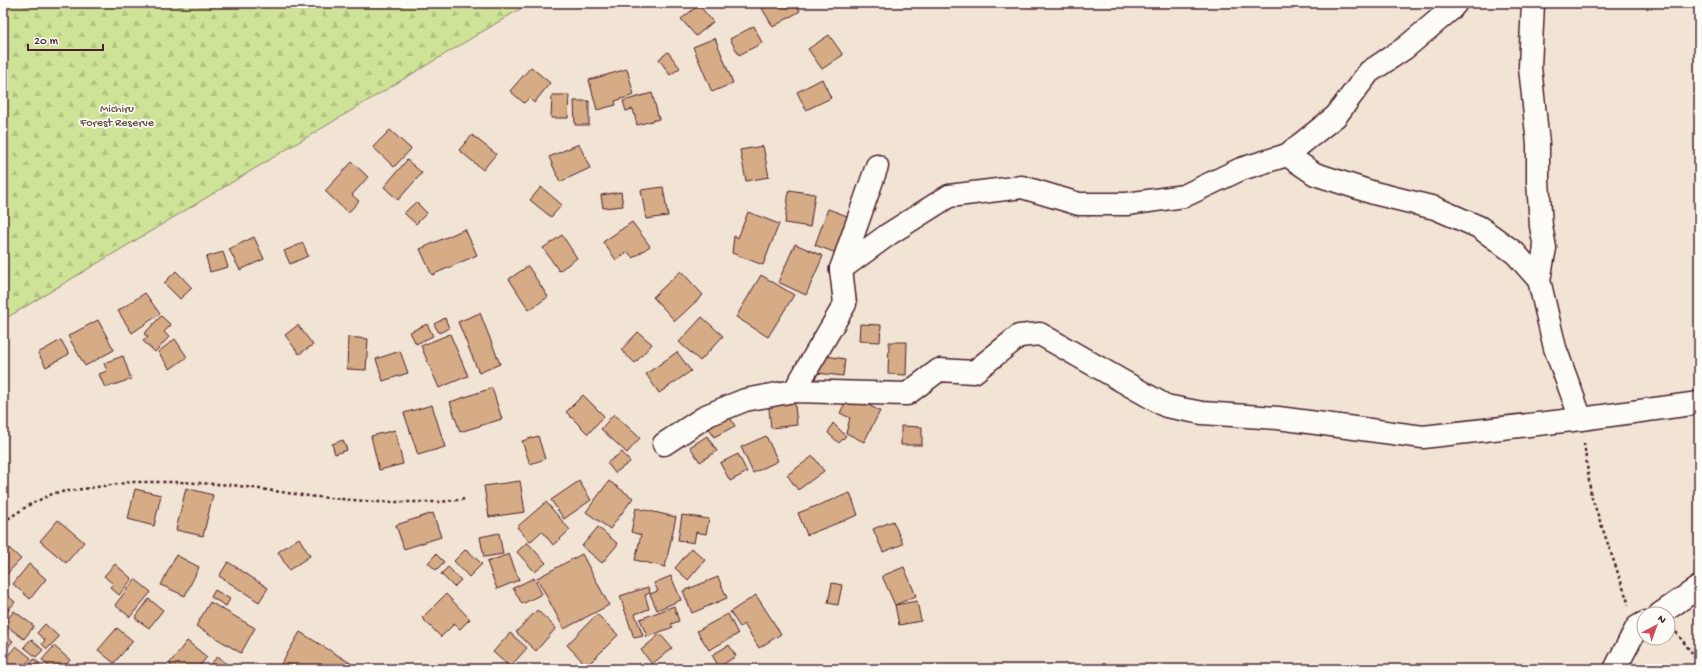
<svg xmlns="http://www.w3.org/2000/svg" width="1702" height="672" font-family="'Gochi Hand',sans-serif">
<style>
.forest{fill:url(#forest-firs);stroke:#8c8161}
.building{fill:#d6ac87;stroke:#4a1f2b}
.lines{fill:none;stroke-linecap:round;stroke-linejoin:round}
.street-casing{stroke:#4a1f2b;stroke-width:25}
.secondary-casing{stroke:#4a1f2b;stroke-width:25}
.path{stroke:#4a1f2b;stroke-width:2.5;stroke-dasharray:3 3;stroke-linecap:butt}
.street{stroke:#fdfcf7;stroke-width:22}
.secondary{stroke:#fdfcf7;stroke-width:22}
.labels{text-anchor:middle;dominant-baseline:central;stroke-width:3.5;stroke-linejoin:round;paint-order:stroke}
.park-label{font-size:12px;fill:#6b5046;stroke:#fdfcf7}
</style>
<defs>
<pattern id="forest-firs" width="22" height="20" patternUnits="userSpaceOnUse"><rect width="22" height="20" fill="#cee397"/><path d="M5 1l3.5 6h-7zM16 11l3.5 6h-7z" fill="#b2c282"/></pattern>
</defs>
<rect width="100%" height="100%" fill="#f1e4d5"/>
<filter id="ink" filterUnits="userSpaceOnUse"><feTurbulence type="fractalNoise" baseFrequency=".025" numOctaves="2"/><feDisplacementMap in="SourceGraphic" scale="8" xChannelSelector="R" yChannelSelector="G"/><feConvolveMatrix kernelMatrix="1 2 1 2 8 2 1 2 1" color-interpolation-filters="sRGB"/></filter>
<g filter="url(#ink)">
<path class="forest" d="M3 3H530L3 320Z"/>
<g class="building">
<path d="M764 3H795L800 11 773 27 760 5Z"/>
<path d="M699 5 713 22 696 36 681 19Z"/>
<path d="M754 26 762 43 739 55 730 39Z"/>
<path d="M829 35 843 55 822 69 808 49Z"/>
<path d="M715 38 733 83 712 92 693 47Z"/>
<path d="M668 52 680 68 670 75 659 59Z"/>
<path d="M531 67 550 83 534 103 529 98 524 103 510 91Z"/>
<path d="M627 69 634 95 615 101 616 105 597 110 589 80Z"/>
<path d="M822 79 831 98 806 110 797 92Z"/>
<path d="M652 93 659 119 637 125 633 109 626 111 623 101Z"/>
<path d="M552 95H569L568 118H551Z"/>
<path d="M574 101H589V125H575Z"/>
<path d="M390 130 411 149 394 167 373 147Z"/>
<path d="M472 135 496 154 483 170 459 150Z"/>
<path d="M579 144 590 168 560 182 549 157Z"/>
<path d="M763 146 769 177 746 181 740 150Z"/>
<path d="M407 160 422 173 398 200 384 187Z"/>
<path d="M352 162 368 177 352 195 359 201 348 213 325 191Z"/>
<path d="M541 187 562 205 551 217 530 200Z"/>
<path d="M663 187 668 216 646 219 641 190Z"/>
<path d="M789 190 815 194 810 227 785 223Z"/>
<path d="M621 192 623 206 603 208 601 195Z"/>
<path d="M416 202 427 213 416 224 404 213Z"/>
<path d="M828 209 850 217 836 253 815 245Z"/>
<path d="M748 212 779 224 763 265 732 253 734 236 738 238Z"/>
<path d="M632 222 650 246 633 258 628 252 616 260 603 242Z"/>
<path d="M465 229 477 255 432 275 420 249Z"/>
<path d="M562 235 577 258 559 271 543 248Z"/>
<path d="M254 237 264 259 240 270 229 249Z"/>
<path d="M303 243 308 256 290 264 284 251Z"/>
<path d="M795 244 823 256 806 295 778 282Z"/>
<path d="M223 252 228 267 210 272 206 257Z"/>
<path d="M528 266 548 297 529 310 509 279Z"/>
<path d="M176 271 192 288 180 299 164 283Z"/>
<path d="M681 271 703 295 675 321 653 297Z"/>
<path d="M761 275 794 295 768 337 736 317Z"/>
<path d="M145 293 160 314 132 333 118 311Z"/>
<path d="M480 313 500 364 479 373 458 322Z"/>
<path d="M161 316 171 325 164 332 169 337 155 352 143 341 148 337 144 334Z"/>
<path d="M702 317 723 336 700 361 679 342Z"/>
<path d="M445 318 449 328 439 333 434 324Z"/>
<path d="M98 320 114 350 85 366 68 336Z"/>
<path d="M427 324 433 336 416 344 410 332Z"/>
<path d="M860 324 881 325 880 342 859 341Z"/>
<path d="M298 325 313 345 299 354 285 335Z"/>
<path d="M638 332 652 344 635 363 621 350Z"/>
<path d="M450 334 468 376 439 388 421 346Z"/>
<path d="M348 337 368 339 366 370 347 369Z"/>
<path d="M175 339 187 357 170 369 158 352Z"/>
<path d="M61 340 69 354 46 367 38 353Z"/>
<path d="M889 342H907L906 375 888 374Z"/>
<path d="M400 351 408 373 383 381 376 359Z"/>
<path d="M677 352 691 371 659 393 646 374Z"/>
<path d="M820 355 845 359 843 376 817 373Z"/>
<path d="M123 356 131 379 105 388 99 374 107 371 104 363Z"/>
<path d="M492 388 502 419 460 432 450 402Z"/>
<path d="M583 395 604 416 588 434 566 412Z"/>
<path d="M849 395 880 411 864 442 846 433 850 418 840 413Z"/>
<path d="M794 396 797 425 771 428 768 399Z"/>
<path d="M432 405 445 447 418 455 404 413Z"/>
<path d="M725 409 735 426 714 437 705 421Z"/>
<path d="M614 414 640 438 627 453 601 429Z"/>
<path d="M833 423 846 436 839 443 828 433Z"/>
<path d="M901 426 922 427V445H901Z"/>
<path d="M395 430 403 464 379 470 371 436Z"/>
<path d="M538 436 545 459 530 464 522 441Z"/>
<path d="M707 436 717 451 700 462 690 447Z"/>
<path d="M766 436 778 461 753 473 741 447Z"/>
<path d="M343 440 347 450 335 454 332 444Z"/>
<path d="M622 452 630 462 615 473 607 463Z"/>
<path d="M738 454 747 472 730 481 720 463Z"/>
<path d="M813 456 824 471 798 490 787 475Z"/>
<path d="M520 481 525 512 489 517 484 486Z"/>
<path d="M579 481 591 500 564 519 551 500Z"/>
<path d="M609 481 633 498 610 529 586 512Z"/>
<path d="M186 488 213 495 203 536 176 530Z"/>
<path d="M135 489 161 495 154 526 128 519Z"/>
<path d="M850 493 858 515 807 535 798 513Z"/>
<path d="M546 502 570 530 553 545 542 531 530 542 517 527Z"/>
<path d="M636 508 676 517 665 567 635 560 641 535 631 532Z"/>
<path d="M433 513 441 537 404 549 396 525Z"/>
<path d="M682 515 709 519 706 534 696 532 694 543 678 540Z"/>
<path d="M58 520 84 542 66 563 40 541Z"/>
<path d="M893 521 903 544 883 552 873 529Z"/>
<path d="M598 527 618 544 602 563 582 546Z"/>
<path d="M499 533 503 554 484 557 480 537Z"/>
<path d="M299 538 310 556 289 570 278 552Z"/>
<path d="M527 542 546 563 535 572 517 552Z"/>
<path d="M9 548 21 559 3 578V554Z"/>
<path d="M692 548 705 560 688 580 675 568Z"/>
<path d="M466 549 482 564 469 577 454 561Z"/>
<path d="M436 554 444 562 436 570 428 563Z"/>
<path d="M509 554 519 580 497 589 487 562Z"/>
<path d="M582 554 609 605 564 629 537 578Z"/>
<path d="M176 555 199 567 185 596 161 585Z"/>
<path d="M228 562 268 588 259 602 219 576Z"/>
<path d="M29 564 46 579 30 599 13 584Z"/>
<path d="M115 564 132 579 119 595 110 587 113 584 104 576Z"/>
<path d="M448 567 461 580 454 587 441 574Z"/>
<path d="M904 567 916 596 895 605 882 576Z"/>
<path d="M671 576 681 600 657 610 650 594 658 591 654 583Z"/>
<path d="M718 577 727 598 692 613 683 591Z"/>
<path d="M534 578 542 594 522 604 513 588Z"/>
<path d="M135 579 151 592 130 617 115 605Z"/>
<path d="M832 583 842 585 838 605 828 603Z"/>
<path d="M648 587 650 593 645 595 649 609 635 614 643 636 634 638 620 596Z"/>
<path d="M215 590 230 599 226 606 211 597Z"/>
<path d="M3 592 15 602 3 617Z"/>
<path d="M446 594 470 619 460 629 454 624 441 637 422 618Z"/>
<path d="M756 595 781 634 759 648 744 624 740 627 730 612Z"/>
<path d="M149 599 163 610 149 628 135 618Z"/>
<path d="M917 601 921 621 899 625 895 605Z"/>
<path d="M210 602 255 628 241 653 196 626Z"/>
<path d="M674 606 679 621 671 624 673 627 647 637 640 619Z"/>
<path d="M537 610 556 628 536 651 516 632Z"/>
<path d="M14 611 34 626 24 639 4 624Z"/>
<path d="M597 614 618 635 587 666 567 645Z"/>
<path d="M728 614 738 634 709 650 697 631Z"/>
<path d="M45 624 59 637 47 649 42 644 45 640 37 633Z"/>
<path d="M117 628 133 641 114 663 98 650Z"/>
<path d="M300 632 360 669H278Z"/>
<path d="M3 633 13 641 3 653Z"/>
<path d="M510 633 527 648 510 667 493 652Z"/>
<path d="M660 634 672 648 652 664 641 650Z"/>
<path d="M31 639 43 650 36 657 24 647Z"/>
<path d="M187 641 207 657 197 669H175L169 664Z"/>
<path d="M729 645 736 656 719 667 712 655Z"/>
<path d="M16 646 31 658 22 669H7L3 666V661Z"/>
<path d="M54 646 70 660 63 669H52L42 660Z"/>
<path d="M218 656 232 669H206Z"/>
<path d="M34 659 47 669H26Z"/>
</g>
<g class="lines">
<defs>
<g id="street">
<path d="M1533 3 1530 67 1538 144V181L1541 226 1545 248 1539 280 1555 348 1581 419"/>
<path d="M1287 155 1315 174 1374 193 1435 208 1479 227 1515 253 1539 280"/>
<path d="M841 269 889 234 949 196 1022 187 1079 204H1127L1184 196 1241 169 1287 155 1336 116 1369 72 1405 48 1450 10 1456 3"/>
<path d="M794 391 845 304 841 269 877 166"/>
<path d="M664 444 708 415 745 400 794 391 907 394 939 370 974 372 1019 336 1040 334 1166 406 1202 413 1278 418 1423 437 1581 419 1699 403"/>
</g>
<g id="secondary">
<path d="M1660 614 1699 587"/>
<path d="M1615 669 1637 627 1644 623"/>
</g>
</defs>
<use href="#street" class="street-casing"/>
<use href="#secondary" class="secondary-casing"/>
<g class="path">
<path d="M1584 443 1591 495 1629 605"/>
<path d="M3 522 29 505 54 493 132 482H180L232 485 316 497 378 502H439L466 499"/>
<path d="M1676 632 1699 662"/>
</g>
<use href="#street" class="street"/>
<use href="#secondary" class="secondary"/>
</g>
</g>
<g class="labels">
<g class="park-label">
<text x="117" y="110">Michiru<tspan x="117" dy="14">Forest Reserve</tspan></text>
</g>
</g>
<rect width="1702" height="672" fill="none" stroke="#fdfcf7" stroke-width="16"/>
<rect x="8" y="8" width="1686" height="656" fill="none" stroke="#4a1f2b" stroke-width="1.5" filter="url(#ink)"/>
<g transform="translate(1656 626) rotate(41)"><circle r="19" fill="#fdfcf7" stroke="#b5a4a5"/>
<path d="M0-3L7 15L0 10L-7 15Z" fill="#d1495b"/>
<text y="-6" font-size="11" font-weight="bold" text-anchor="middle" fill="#4a1f2b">N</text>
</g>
<path d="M28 44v6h75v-6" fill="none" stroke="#4a1f2b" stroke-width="2"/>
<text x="34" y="44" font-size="12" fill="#4a1f2b" stroke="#fdfcf7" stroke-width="3" paint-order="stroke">20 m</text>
</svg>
